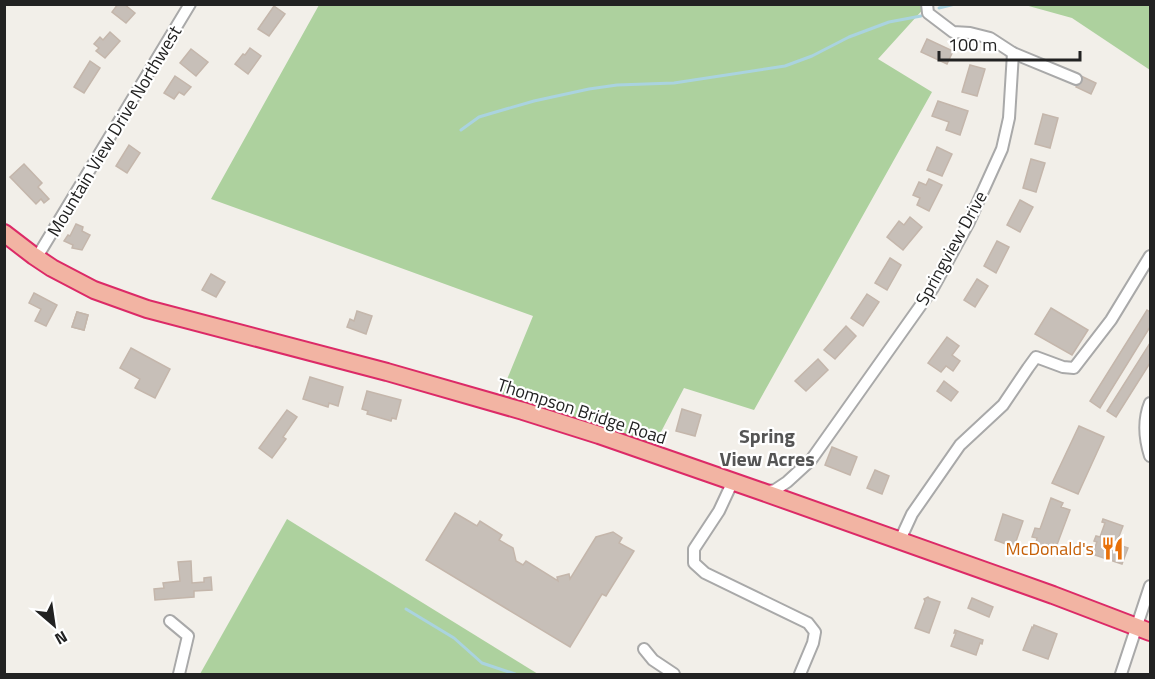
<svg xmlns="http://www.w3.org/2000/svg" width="1155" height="679" font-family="'Titillium Web',sans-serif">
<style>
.forest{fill:#add19e}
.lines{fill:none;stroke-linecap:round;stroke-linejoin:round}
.stream{stroke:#aad3df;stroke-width:3}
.building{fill:#c7bfb8;stroke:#c4b6ab;stroke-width:1.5}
.minor-casing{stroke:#a9a9a9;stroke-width:14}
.trunk-casing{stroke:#dc2a67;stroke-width:20}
.minor{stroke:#fff;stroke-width:10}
.trunk{stroke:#f2b4a3;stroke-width:16}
.labels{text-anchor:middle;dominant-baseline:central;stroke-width:4.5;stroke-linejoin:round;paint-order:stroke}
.street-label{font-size:18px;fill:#222;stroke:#fff}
.food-label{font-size:18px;fill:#c56008;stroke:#fff;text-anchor:end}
.neighbourhood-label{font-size:20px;font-weight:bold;fill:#555;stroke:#fff}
</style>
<rect width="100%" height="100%" fill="#f2efe9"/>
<g class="forest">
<path d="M319 5H927L878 59 932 92 754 410 684 388 652 449 501 394 533 316 211 199Z"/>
<path d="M1025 5H1150V70L1072 18Z"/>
<path d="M287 519 538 674H200Z"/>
</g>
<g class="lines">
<g class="stream">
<path d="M939 8 955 4"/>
<path d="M461 130 479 117 489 114 534 101 589 89 617 85 674 83 785 66 812 56 849 37 889 22 921 16"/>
<path d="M406 609 454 638 482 663 515 674"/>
</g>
</g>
<g class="building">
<path d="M118 4H124L135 13 126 23 112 12Z"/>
<path d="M274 6 285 14 269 36 258 29Z"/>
<path d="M110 32 120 41 105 58 96 51 99 48 94 44 100 37 103 40Z"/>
<path d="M927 39 953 51 947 64 921 52Z"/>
<path d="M250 48 261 56 248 74 235 64 243 54 245 55Z"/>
<path d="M191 49 208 62 196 76 180 63Z"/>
<path d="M90 61 100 68 84 93 74 87Z"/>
<path d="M970 65 985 69 977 96 962 92Z"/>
<path d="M175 76 191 87 184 95 179 92 174 99 164 93Z"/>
<path d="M1081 76 1096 83 1091 94 1076 87Z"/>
<path d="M938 101 968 111 960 135 946 130 949 122 932 116Z"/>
<path d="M1043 114 1058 118 1050 148 1035 144Z"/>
<path d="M129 145 140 153 127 173 116 166Z"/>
<path d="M937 147 952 154 942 176 927 170Z"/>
<path d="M1031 159 1045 163 1036 192 1023 188Z"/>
<path d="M24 164 42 183 38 187 49 199 44 203 41 199 36 204 10 177Z"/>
<path d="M929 179 942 185 929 211 917 205 920 198 913 195 919 182 926 185Z"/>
<path d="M1020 200 1033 207 1020 232 1007 225Z"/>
<path d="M910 217 922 227 903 250 887 237 899 221 904 225Z"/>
<path d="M76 224 83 227 82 231 90 235 82 250 72 248 73 245 64 241 68 235 70 236Z"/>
<path d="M997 241 1009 247 996 273 984 266Z"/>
<path d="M890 258 901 265 887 290 875 283Z"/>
<path d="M211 274 225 282 216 297 202 290Z"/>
<path d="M977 279 988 286 975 307 964 300Z"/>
<path d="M34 293 57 305 46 326 35 321 41 309 29 303Z"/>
<path d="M867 294 879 302 863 326 851 318Z"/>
<path d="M1051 308 1088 330 1072 355 1035 334Z"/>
<path d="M1147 310 1150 312V327L1100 408 1090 401Z"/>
<path d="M357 311 372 316 366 334 347 327 350 319 354 321Z"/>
<path d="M77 312 88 315 84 330 72 327Z"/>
<path d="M77 312 88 315 84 330 72 327Z"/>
<path d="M846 326 856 336 835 359 824 350Z"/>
<path d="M947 337 959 346 952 355 960 361 953 371 946 366 941 372 928 363Z"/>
<path d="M1150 343V363L1116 417 1107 411Z"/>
<path d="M131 348 170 369 155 398 135 388 140 379 120 368Z"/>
<path d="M818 359 828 370 806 391 795 381Z"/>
<path d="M310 377 343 387 338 406 329 403 328 407 303 399Z"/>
<path d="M944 381 958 392 951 401 937 391Z"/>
<path d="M367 391 401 400 396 419 392 418 391 421 367 414 368 411 362 409Z"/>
<path d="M682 409 701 415 695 436 676 431Z"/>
<path d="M287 410 297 417 283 437 286 439 272 458 259 448Z"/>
<path d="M1079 426 1104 437 1078 494 1052 483Z"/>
<path d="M832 447 857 457 850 475 825 465Z"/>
<path d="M875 470 889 476 882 494 867 488Z"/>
<path d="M1051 498 1063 503 1061 507 1070 510 1055 550 1036 543 1037 538 1032 537 1035 528 1040 529Z"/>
<path d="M455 513 477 526 480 521 502 535 499 540 513 548 516 561 523 565 526 561 558 581 557 577 569 574 570 579 596 537 613 532 622 538 619 543 634 551 606 596 602 594 570 647 426 560Z"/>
<path d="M1003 514 1023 521 1014 547 995 540Z"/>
<path d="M1103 519 1123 526 1116 544 1128 548 1122 564 1092 554 1097 542 1094 541 1096 536 1100 537 1105 523 1102 522Z"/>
<path d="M191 561 192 583 204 582V578L211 577 212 590 194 591V597L155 600 154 589 164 588 163 583 180 581 178 562Z"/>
<path d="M928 597 929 598 940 602 929 633 915 628 925 601 924 599Z"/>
<path d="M972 598 993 607 989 617 968 608Z"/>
<path d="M1034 625 1057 634 1048 659 1023 650 1032 627 1033 628Z"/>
<path d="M955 630 983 640 982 644 980 643 976 655 951 646 956 633H954Z"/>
</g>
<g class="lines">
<defs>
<g id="minor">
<path d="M927 4 928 13 953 32 970 33 990 38 1013 53 1076 79"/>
<path d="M37 257 190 4"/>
<path d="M1150 403C1143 420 1145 440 1150 456"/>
<path d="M733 481 719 511 694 549V563L705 573 808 623 815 632 813 643 800 674"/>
<path d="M764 492 775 490 787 482 811 460 933 288 968 224 1002 149 1009 118 1013 53"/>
<path d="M900 540 912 514 960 445 1003 405 1028 368 1036 357 1063 367 1074 368 1111 320 1150 256"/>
<path d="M170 621 188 636 179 674"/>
<path d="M644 649 653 660 674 674"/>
<path d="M1121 674 1150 586"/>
</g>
<path id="trunk" d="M4 233 34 256 52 268 94 290 147 309 387 372 523 411 599 435 763 492 1053 595 1150 632"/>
</defs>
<use href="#minor" class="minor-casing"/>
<use href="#trunk" class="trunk-casing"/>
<use href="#minor" class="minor"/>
<use href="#trunk" class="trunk"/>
</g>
<defs>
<symbol id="restaurant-bare" viewBox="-9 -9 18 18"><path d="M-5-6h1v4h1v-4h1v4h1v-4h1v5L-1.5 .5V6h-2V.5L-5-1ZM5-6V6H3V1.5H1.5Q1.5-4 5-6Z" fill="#e8710a" stroke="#fff" stroke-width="2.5" paint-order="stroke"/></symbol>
</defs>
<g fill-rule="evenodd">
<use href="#restaurant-bare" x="1096" y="532" width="33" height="33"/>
</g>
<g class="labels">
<g class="street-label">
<text transform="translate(114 131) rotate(-59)">Mountain View Drive Northwest</text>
<text transform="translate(951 248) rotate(-61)">Springview Drive</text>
<text transform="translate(582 411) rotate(18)">Thompson Bridge Road</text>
</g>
<g class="food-label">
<text x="1094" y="548">McDonald's</text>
</g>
<g class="neighbourhood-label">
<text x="767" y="435">Spring<tspan x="767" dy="23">View Acres</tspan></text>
</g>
</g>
<rect width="1155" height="679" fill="none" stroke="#222222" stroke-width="12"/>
<g transform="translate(54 625) rotate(151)" stroke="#ffffff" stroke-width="4.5" paint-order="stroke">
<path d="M0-4.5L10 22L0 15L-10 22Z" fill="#222222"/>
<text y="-9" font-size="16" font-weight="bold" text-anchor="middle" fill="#222222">N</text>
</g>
<path d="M939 51v9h141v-9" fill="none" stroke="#222222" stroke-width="3"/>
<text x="948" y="51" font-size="18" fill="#222222" stroke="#ffffff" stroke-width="4.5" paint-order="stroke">100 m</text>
</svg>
